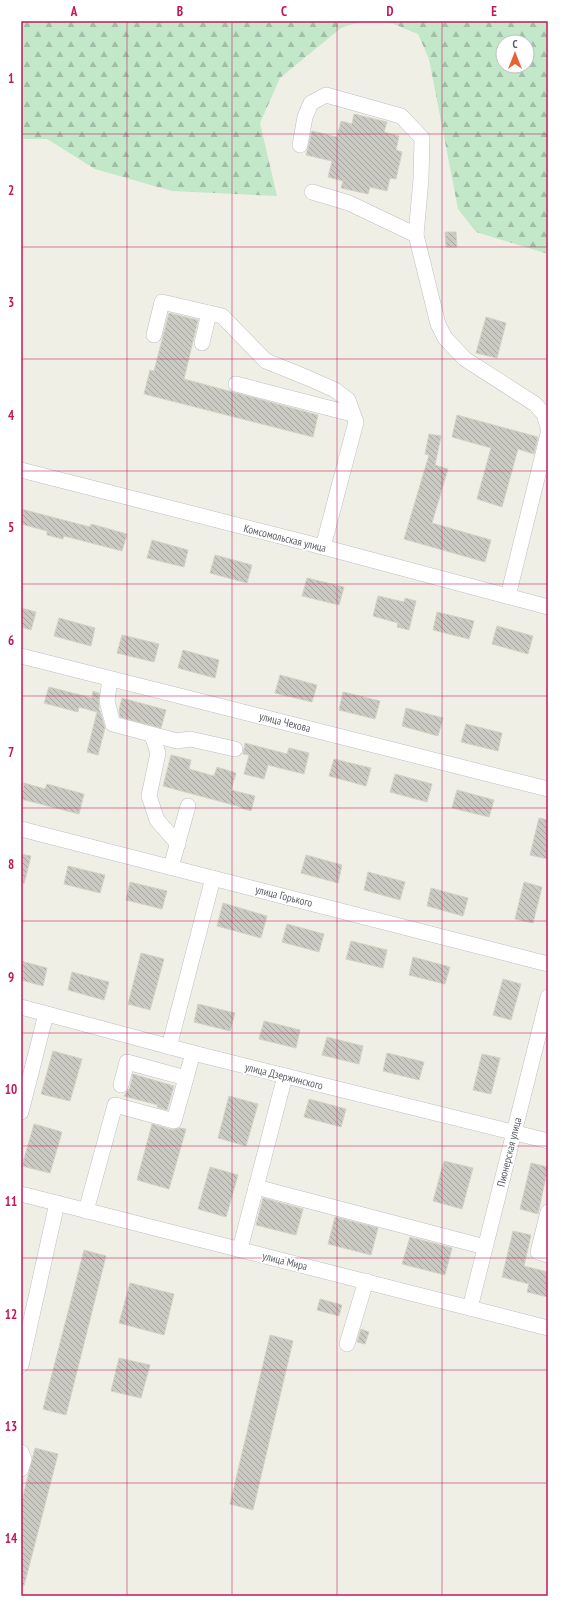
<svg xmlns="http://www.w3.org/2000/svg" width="569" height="1617" font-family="'PT Sans Narrow',sans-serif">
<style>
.forest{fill:url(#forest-firs);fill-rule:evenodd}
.building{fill:url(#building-back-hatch);stroke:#d4d2c4}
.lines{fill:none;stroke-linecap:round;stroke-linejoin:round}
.minor-casing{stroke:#bdbec4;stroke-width:16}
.minor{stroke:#fff;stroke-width:15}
.grid{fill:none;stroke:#c2185b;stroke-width:1;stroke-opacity:0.55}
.labels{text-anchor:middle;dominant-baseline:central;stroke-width:3.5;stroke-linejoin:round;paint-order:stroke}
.street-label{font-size:11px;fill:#5d5f66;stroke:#fff}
.neatline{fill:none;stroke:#c2185b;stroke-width:1.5}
.grid-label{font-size:13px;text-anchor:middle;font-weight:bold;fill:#c2185b}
</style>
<defs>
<pattern id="forest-firs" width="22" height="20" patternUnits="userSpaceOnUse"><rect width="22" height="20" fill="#c2e7c9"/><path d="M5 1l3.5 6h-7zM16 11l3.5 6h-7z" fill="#a1bea7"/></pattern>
<pattern id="building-back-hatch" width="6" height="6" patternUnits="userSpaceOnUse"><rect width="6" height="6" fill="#cacac2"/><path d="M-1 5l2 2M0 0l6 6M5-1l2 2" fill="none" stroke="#a7a7a1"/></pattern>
</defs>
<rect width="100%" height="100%" fill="#f0efe6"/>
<g class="forest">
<path d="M21 21H362L341 28 280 78 260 123 277 196 172 191 95 169 47 139H21Z"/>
<path d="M375 21H548V254L476 232 458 209 429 59 418 34 391 23ZM503 42H527V66H503Z"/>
</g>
<g class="building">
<path d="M354 114 387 122 384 132 399 136 396 150 402 152 396 179 390 178 387 191 370 187 368 194 341 188 343 181 328 177 332 161 306 155 312 131 337 137 341 121 352 124Z"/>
<path d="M445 232H456L457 247H446Z"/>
<path d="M169 313 198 320 184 379 318 415 313 437 144 394 150 370 154 371Z"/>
<path d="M486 317 506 323 497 358 476 353Z"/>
<path d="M457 415 538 437 534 454 518 449 502 507 477 499 491 448 452 437Z"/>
<path d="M429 434 441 436 435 465 448 469 432 523 491 540 485 562 404 539 429 455 425 454Z"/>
<path d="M21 509 90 527 91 524 127 534 122 551 64 536 63 539 47 535V531L21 524Z"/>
<path d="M152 540 188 550 184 567 147 558Z"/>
<path d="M215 555 252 565 247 583 210 573Z"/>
<path d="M307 578 344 587 339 605 302 596Z"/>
<path d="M378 596 404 602 405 598 416 601 409 630 397 627 398 623 373 616Z"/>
<path d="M21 608 36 612 31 630 21 627Z"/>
<path d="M437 612 474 621 469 639 433 630Z"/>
<path d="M59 618 95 628 91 646 54 636Z"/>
<path d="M497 626 533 636 528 654 492 644Z"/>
<path d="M122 635 159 644 154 662 117 653Z"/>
<path d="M183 650 219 660 215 678 178 668Z"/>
<path d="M280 675 317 685 312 702 275 693Z"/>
<path d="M49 687 92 698 93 691 99 693V710L100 711 105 728 98 755 87 752 97 712 79 707 78 712 44 703Z"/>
<path d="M343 692 380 701 375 719 339 710Z"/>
<path d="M122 698 166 710 161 728 120 717 119 710Z"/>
<path d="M406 708 443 718 438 736 402 726Z"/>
<path d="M466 724 502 733 498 751 461 742Z"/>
<path d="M245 743 287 754 289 748 309 753 304 774 268 765 264 779 244 774 249 755 243 754Z"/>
<path d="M171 755 191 760 189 769 214 776 217 767 236 773 231 790 255 796 251 811 241 808V807L163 786Z"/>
<path d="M334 759 371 768 366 786 329 776Z"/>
<path d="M395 774 432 784 427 802 390 792Z"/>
<path d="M24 783 45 789 47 784 84 794 79 814 21 799Z"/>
<path d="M457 790 494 800 489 817 452 808Z"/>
<path d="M539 818 548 820V859L530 855Z"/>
<path d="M21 854 31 856 24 884 21 883Z"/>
<path d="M306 855 342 865 338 883 301 873Z"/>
<path d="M68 866 105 875 100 893 64 884Z"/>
<path d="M368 872 405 882 400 900 364 890Z"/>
<path d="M130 882 167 891 162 909 126 900Z"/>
<path d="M524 882 542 887 533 923 515 919Z"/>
<path d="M431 888 468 898 463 916 427 906Z"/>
<path d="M223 903 267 916 261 938 217 926Z"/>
<path d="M287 924 324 934 319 952 282 942Z"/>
<path d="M351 941 387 950 383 968 346 959Z"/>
<path d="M141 953 164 959 150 1010 128 1004Z"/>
<path d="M413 957 450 967 445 984 409 975Z"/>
<path d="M21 961 47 968 43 986 21 980Z"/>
<path d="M72 972 109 982 104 1000 68 990Z"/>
<path d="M503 979 521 984 511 1020 493 1015Z"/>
<path d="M198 1004 235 1013 230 1031 194 1022Z"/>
<path d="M264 1021 300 1030 296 1048 259 1039Z"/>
<path d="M327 1037 363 1046 359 1064 322 1055Z"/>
<path d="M53 1051 82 1059 70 1101 41 1094Z"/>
<path d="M387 1053 424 1062 419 1080 383 1071Z"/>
<path d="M482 1054 500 1058 491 1094 473 1090Z"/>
<path d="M133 1074 174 1086 167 1110 157 1107 158 1105 124 1096 130 1088Z"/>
<path d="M229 1096 258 1104 246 1146 218 1138Z"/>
<path d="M309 1099 346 1109 341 1127 304 1117Z"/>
<path d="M34 1124 62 1132 50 1173 22 1166Z"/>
<path d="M152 1124 172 1130 180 1128 186 1129 169 1189 137 1180Z"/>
<path d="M444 1161 473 1168 462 1209 433 1201Z"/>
<path d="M531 1163 548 1167 538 1214 520 1209Z"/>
<path d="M210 1167 238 1175 226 1217 198 1209Z"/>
<path d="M263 1198 303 1209 296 1235 256 1225Z"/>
<path d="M335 1217 378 1228 371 1255 328 1244Z"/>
<path d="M513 1231 531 1235 524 1266 548 1272V1297L527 1292 529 1284 502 1277Z"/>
<path d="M410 1237 452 1248 445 1275 402 1264Z"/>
<path d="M84 1250 106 1256 66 1415 43 1409Z"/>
<path d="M130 1283 174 1294 164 1335 119 1323Z"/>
<path d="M320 1299 342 1305 339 1316 317 1310Z"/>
<path d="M361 1329 369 1332 365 1344 357 1342Z"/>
<path d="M270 1335 293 1341 253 1510 230 1504Z"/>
<path d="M119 1358 150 1365 141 1398 111 1391Z"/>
<path d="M35 1448 58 1454 24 1586H21V1504Z"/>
</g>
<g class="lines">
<defs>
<g id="minor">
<path d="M300 145 305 117 311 103 326 95 401 116 422 138 421 179 416 235 438 324 445 338 465 359 535 404 544 414 548 427"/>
<path d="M312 192 349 203 416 235"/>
<path d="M154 335 162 302 222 316 266 361 308 378 335 390 348 400 356 422 323 547"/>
<path d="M202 343 209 313"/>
<path d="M236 384 352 414"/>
<path d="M21 470 323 547 548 607"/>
<path d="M508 596 548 434"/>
<path d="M21 656 548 789"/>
<path d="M110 679 107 701 113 724 177 741 190 739 235 749"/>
<path d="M152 735 158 753 149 796 157 820 178 844"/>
<path d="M21 829 548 964"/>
<path d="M171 867 188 806"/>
<path d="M21 1007 193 1053 548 1141"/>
<path d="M169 1047 213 878"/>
<path d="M121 1085 127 1062 186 1078"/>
<path d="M21 1112 46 1014"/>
<path d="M256 1187 485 1247"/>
<path d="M21 1194 548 1328"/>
<path d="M86 1211 115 1105 174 1121 193 1053"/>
<path d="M548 1212 538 1252 548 1255"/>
<path d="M240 1249 285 1076"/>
<path d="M470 1308 548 997"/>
<path d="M347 1344 366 1281"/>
<path d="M21 1365 57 1203"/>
<path d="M21 1452 24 1459 21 1469"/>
</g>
</defs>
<use href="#minor" class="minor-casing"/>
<use href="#minor" class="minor"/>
</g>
<path class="grid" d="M127 21V1596M232 21V1596M337 21V1596M442 21V1596M21 134H548M21 247H548M21 359H548M21 471H548M21 584H548M21 696H548M21 808H548M21 921H548M21 1033H548M21 1146H548M21 1258H548M21 1370H548M21 1483H548"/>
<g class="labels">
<g class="street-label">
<text transform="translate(285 538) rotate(14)">Комсомольская улица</text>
<text transform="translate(285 722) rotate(14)">улица Чехова</text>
<text transform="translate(284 896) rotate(14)">улица Горького</text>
<text transform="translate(284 1076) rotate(14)">улица Дзержинского</text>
<text transform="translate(509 1152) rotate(-76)">Пионерская улица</text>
<text transform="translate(285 1261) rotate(14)">улица Мира</text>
</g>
</g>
<rect width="569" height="1617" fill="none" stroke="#ffffff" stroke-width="44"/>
<g transform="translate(515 54)"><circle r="19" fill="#ffffff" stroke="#bebfc2"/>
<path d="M0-3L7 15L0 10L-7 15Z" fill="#ea6131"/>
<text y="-6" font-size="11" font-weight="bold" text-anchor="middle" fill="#5d5f66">С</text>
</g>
<rect x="22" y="22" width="525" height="1573" class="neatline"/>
<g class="grid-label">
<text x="74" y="16">A</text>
<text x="180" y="16">B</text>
<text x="284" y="16">C</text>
<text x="390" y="16">D</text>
<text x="494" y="16">E</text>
<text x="11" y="83">1</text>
<text x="11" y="195">2</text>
<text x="11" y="307">3</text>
<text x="11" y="420">4</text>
<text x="11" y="532">5</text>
<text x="11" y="645">6</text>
<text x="11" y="757">7</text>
<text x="11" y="869">8</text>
<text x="11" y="982">9</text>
<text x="11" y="1094">10</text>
<text x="11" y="1206">11</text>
<text x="11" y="1319">12</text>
<text x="11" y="1431">13</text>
<text x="11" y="1543">14</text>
</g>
</svg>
